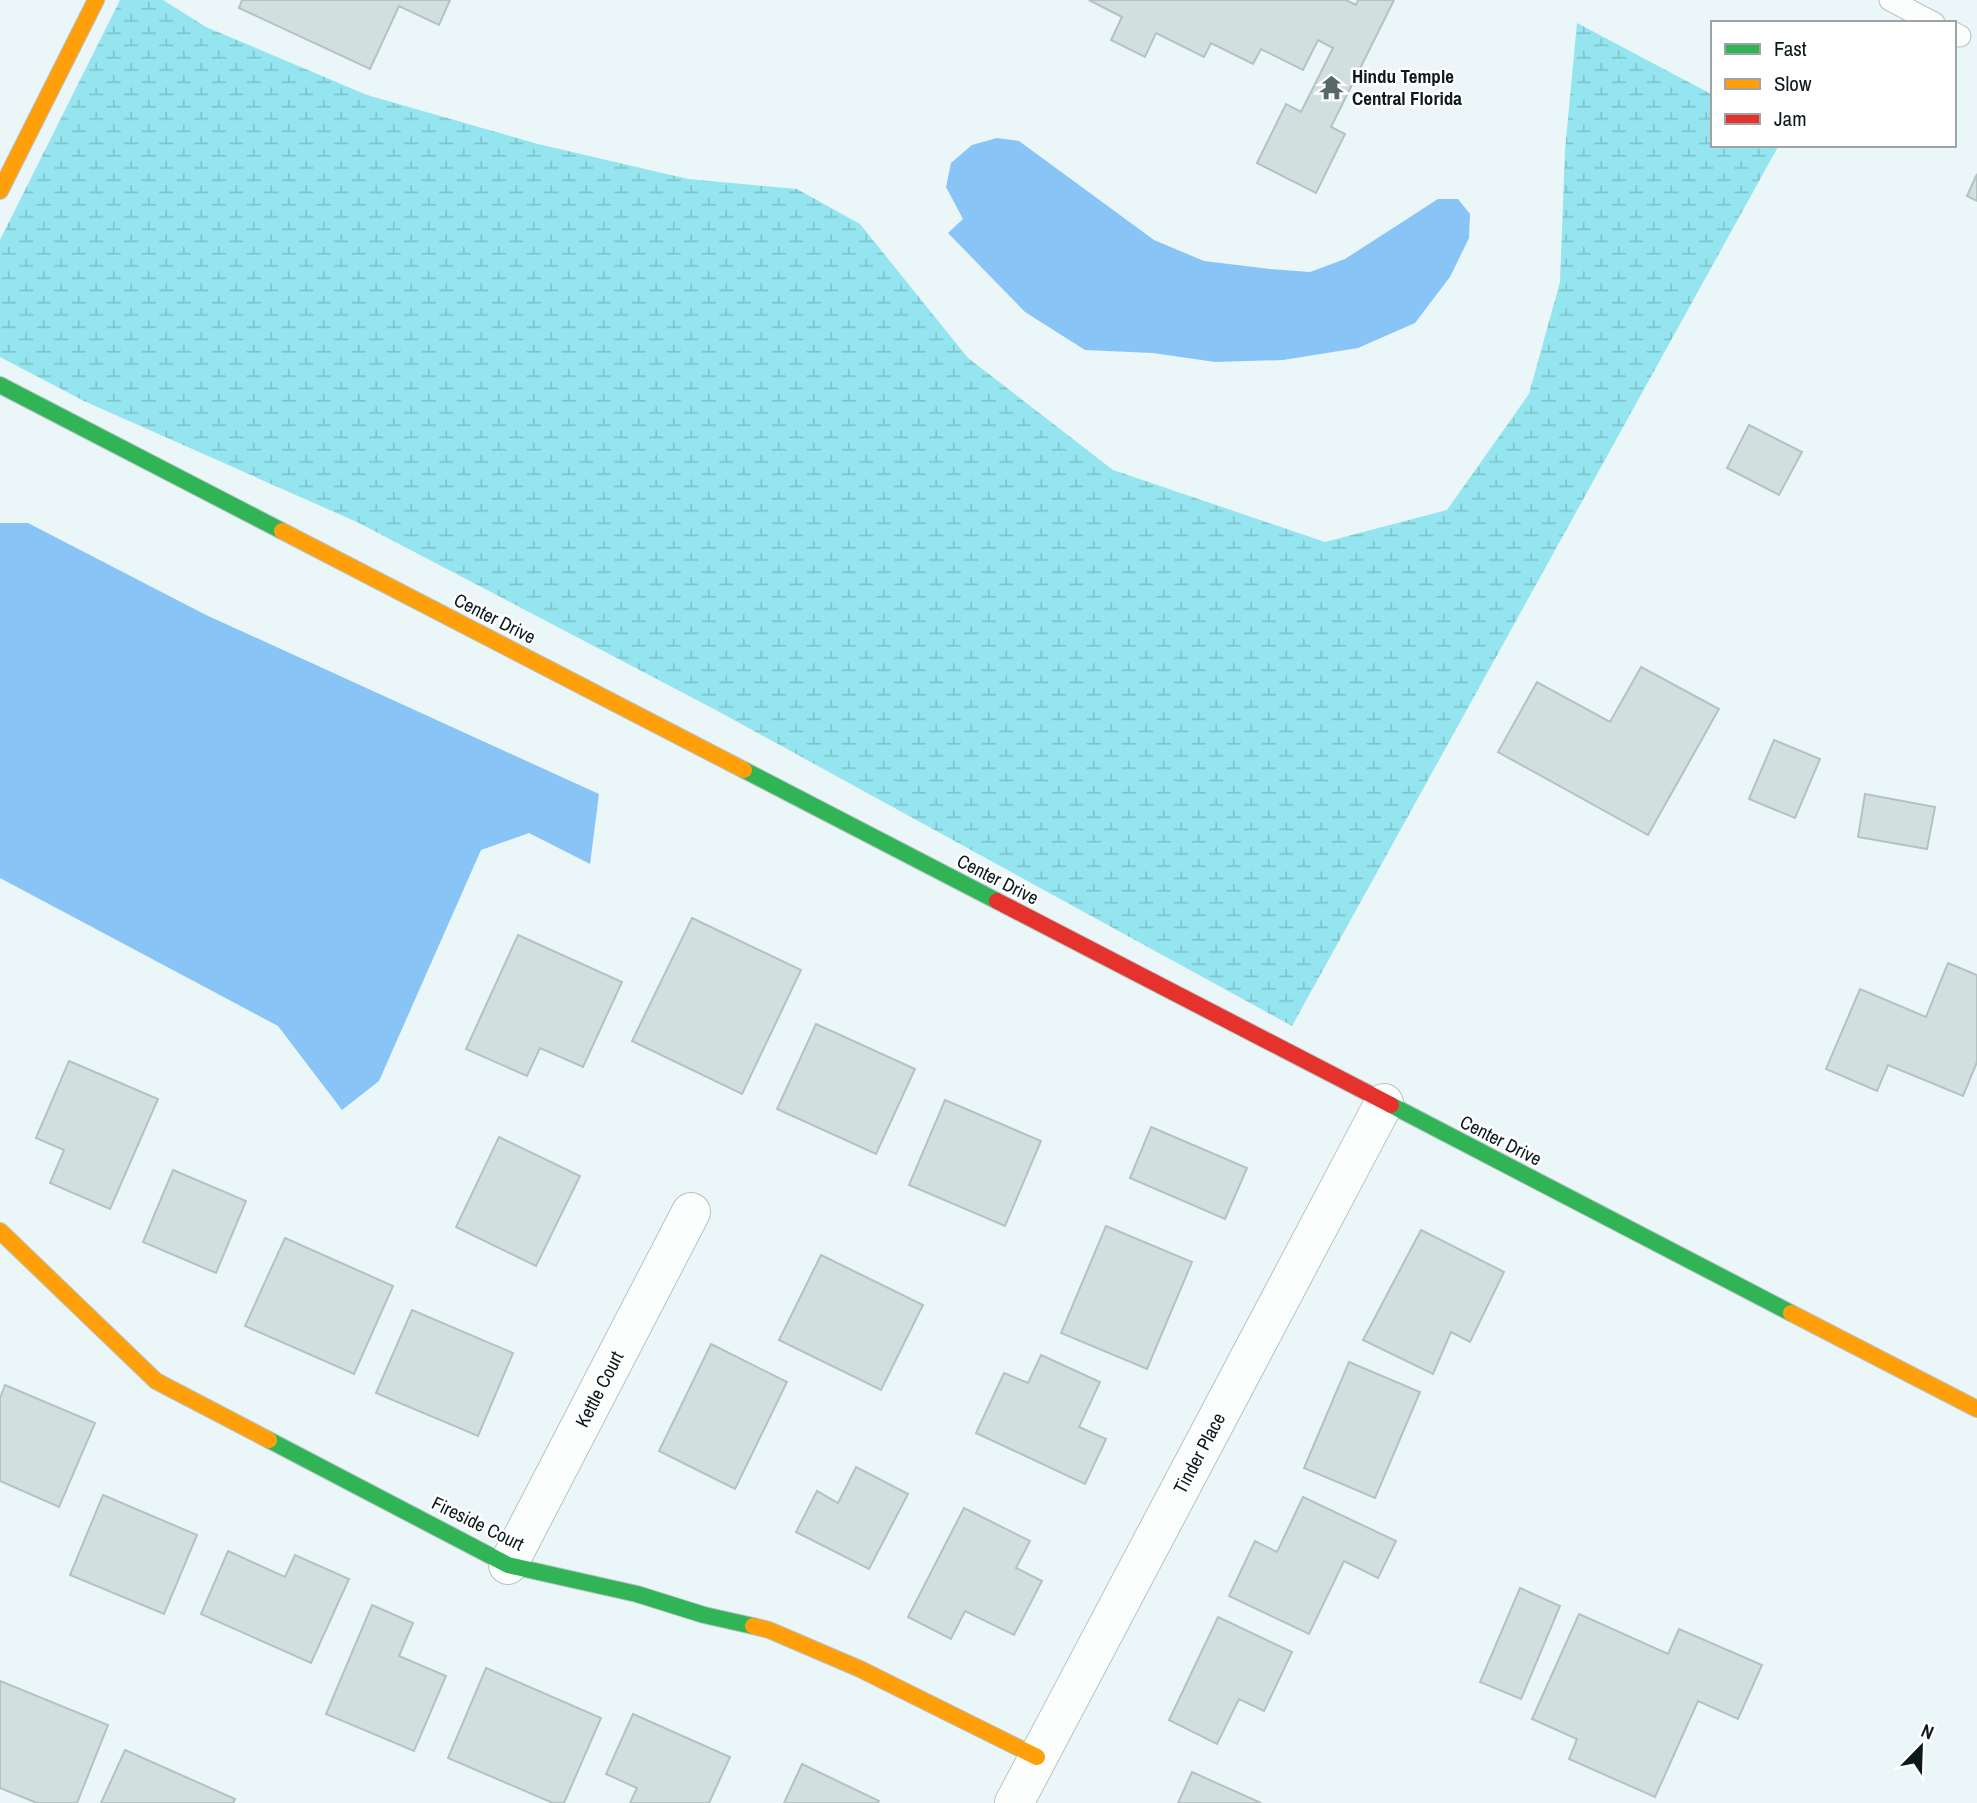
<svg xmlns="http://www.w3.org/2000/svg" width="1977" height="1803" font-family="'Archivo Narrow',sans-serif">
<style>
.wetland{fill:url(#wetland-marsh)}
.water{fill:#88c5f6}
.building{fill:#d2dfdf;stroke:#b6c2c2;stroke-width:2}
.lines{fill:none;stroke-linecap:round;stroke-linejoin:round}
.lane-casing{stroke:#b7c3c5;stroke-width:23}
.street-casing{stroke:#b7c3c5;stroke-width:40}
.fast-casing{stroke:#b7c3c5;stroke-width:18}
.slow-casing{stroke:#b7c3c5;stroke-width:18}
.jam-casing{stroke:#b7c3c5;stroke-width:18}
.lane{stroke:#fcfefe;stroke-width:21}
.street{stroke:#fcfefe;stroke-width:38}
.fast{stroke:#30b455;stroke-width:16}
.slow{stroke:#ff9f0a;stroke-width:16}
.jam{stroke:#e5322d;stroke-width:16}
.labels{text-anchor:middle;dominant-baseline:central;stroke-width:5;stroke-linejoin:round;paint-order:stroke}
.poi-label{font-size:19px;font-weight:bold;fill:#0c1a1c;stroke:#fff;text-anchor:start}
.street-label{font-size:19px;fill:#0c1a1c;stroke:#fff}
</style>
<defs>
<pattern id="wetland-marsh" width="20" height="14" patternUnits="userSpaceOnUse" patternTransform="scale(1.75)"><rect width="20" height="14" fill="#94e5ef"/><path d="M1 5h8M5 5V1M11 12h8M15 12V8" fill="none" stroke="#7ec4cc"/></pattern>
</defs>
<rect width="100%" height="100%" fill="#eaf6f7"/>
<path class="wetland" d="M120 0H163L206 27 367 95 538 144 688 179 797 189 860 224 968 358 1113 470 1325 542 1447 510 1529 394 1560 282 1565 150 1577 23 1713 95V145H1779L1292 1026 714 709 359 523 84 401 0 357V240Z"/>
<g class="water">
<path d="M997 138 1019 141 1154 240 1204 261 1270 269 1310 272 1345 259 1438 199H1458L1470 214 1469 238 1450 277 1415 323 1358 348 1283 360 1215 362 1153 353 1085 350 1025 312 948 233 963 219 946 187 951 163 972 145Z"/>
<path d="M0 523H28L206 615 599 794 590 864 529 833 481 850 379 1081 342 1110 278 1026 0 878Z"/>
</g>
<g class="building">
<path d="M242 0H450L439 25 399 6 370 69 239 8Z"/>
<path d="M1089 0H1346L1356 5 1358 0H1394L1331 127 1345 134 1316 193 1257 163 1286 104 1301 112 1333 48 1318 40 1303 70 1261 49 1253 64 1211 43 1204 57 1156 33 1145 57 1111 40 1122 17Z"/>
<path d="M1977 174V201L1967 196Z"/>
<path d="M1749 425 1802 452 1779 495 1727 468Z"/>
<path d="M1641 667 1719 709 1648 835 1498 752 1537 682 1610 722Z"/>
<path d="M1774 740 1820 759 1795 818 1749 799Z"/>
<path d="M1865 794 1935 807 1927 849 1858 837Z"/>
<path d="M692 918 801 970 742 1094 632 1041Z"/>
<path d="M518 935 622 982 583 1067 540 1048 527 1076 466 1049Z"/>
<path d="M1948 963 1977 975V1062L1963 1096 1888 1065 1877 1091 1826 1069 1860 989 1926 1017Z"/>
<path d="M816 1024 915 1069 876 1154 777 1109Z"/>
<path d="M69 1061 158 1099 110 1209 50 1183 64 1150 36 1138Z"/>
<path d="M945 1100 1041 1141 1005 1226 909 1185Z"/>
<path d="M1151 1127 1247 1168 1225 1219 1130 1178Z"/>
<path d="M499 1137 580 1176 536 1266 456 1227Z"/>
<path d="M173 1170 246 1201 216 1273 143 1242Z"/>
<path d="M1106 1226 1192 1262 1147 1369 1061 1333Z"/>
<path d="M1421 1230 1504 1272 1470 1342 1451 1332 1433 1374 1363 1340Z"/>
<path d="M285 1238 393 1286 354 1374 245 1326Z"/>
<path d="M821 1255 923 1305 881 1390 779 1340Z"/>
<path d="M412 1310 513 1353 478 1436 376 1393Z"/>
<path d="M711 1344 787 1382 735 1489 659 1451Z"/>
<path d="M1041 1355 1100 1382 1079 1427 1106 1439 1085 1484 976 1433 1004 1373 1028 1383Z"/>
<path d="M1349 1362 1420 1392 1375 1498 1304 1468Z"/>
<path d="M5 1385 95 1423 59 1507 0 1481V1398Z"/>
<path d="M856 1467 908 1494 869 1569 796 1532 817 1491 838 1503Z"/>
<path d="M103 1495 197 1535 164 1614 70 1575Z"/>
<path d="M1303 1497 1396 1541 1378 1578 1344 1561 1309 1634 1229 1596 1255 1541 1277 1552Z"/>
<path d="M964 1508 1030 1541 1016 1568 1042 1581 1014 1635 965 1611 951 1639 908 1617Z"/>
<path d="M228 1551 285 1577 295 1555 349 1579 311 1663 201 1614Z"/>
<path d="M1520 1588 1560 1606 1521 1699 1480 1682Z"/>
<path d="M372 1605 413 1623 399 1656 446 1676 414 1751 326 1714Z"/>
<path d="M1579 1614 1668 1654 1679 1629 1762 1665 1738 1719 1698 1701 1655 1797 1569 1759 1577 1739 1532 1719Z"/>
<path d="M1218 1617 1292 1652 1264 1711 1239 1699 1217 1744 1169 1720Z"/>
<path d="M486 1668 601 1718 564 1803H553L448 1758Z"/>
<path d="M0 1681 108 1725 77 1803H37L0 1788Z"/>
<path d="M633 1714 730 1757 709 1803H630L637 1788 606 1774Z"/>
<path d="M125 1750 235 1799 233 1803H101Z"/>
<path d="M802 1764 879 1801 878 1803H784Z"/>
<path d="M1192 1772 1261 1803H1178Z"/>
</g>
<g class="lines">
<defs>
<g id="lane">
<path d="M1890 0 1934 23"/>
<path d="M1954 33 1960 36"/>
</g>
<g id="street">
<path d="M508 1565 691 1212"/>
<path d="M1014 1803 1384 1103"/>
</g>
<g id="fast">
<path d="M0 385 282 531"/>
<path d="M744 770 997 901"/>
<path d="M1391 1105 1791 1313"/>
<path d="M269 1440 508 1565 637 1594 704 1615 753 1626"/>
</g>
<g id="slow">
<path d="M0 191 96 0"/>
<path d="M282 531 744 770"/>
<path d="M0 1231 156 1381 269 1440"/>
<path d="M1791 1313 1977 1409"/>
<path d="M753 1626 769 1630 860 1669 1037 1757"/>
</g>
<path id="jam" d="M997 901 1391 1105"/>
</defs>
<use href="#lane" class="lane-casing"/>
<use href="#street" class="street-casing"/>
<use href="#fast" class="fast-casing"/>
<use href="#slow" class="slow-casing"/>
<use href="#jam" class="jam-casing"/>
<use href="#lane" class="lane"/>
<use href="#street" class="street"/>
<use href="#fast" class="fast"/>
<use href="#slow" class="slow"/>
<use href="#jam" class="jam"/>
</g>
<defs>
<symbol id="temple-bare" viewBox="-9 -9 18 18"><path d="M0-6L5-2H3V0L6.5 2.5H4V6H1.5V3h-3V6H-4V2.5H-6.5L-3 0V-2H-5Z" fill="#5a6769" stroke="#fff" stroke-width="2.5" paint-order="stroke"/></symbol>
</defs>
<g fill-rule="evenodd">
<use href="#temple-bare" x="1314" y="70" width="35" height="35"/>
</g>
<g class="labels">
<g class="poi-label">
<text x="1352" y="76">Hindu Temple<tspan x="1352" dy="22">Central Florida</tspan></text>
</g>
<g class="street-label">
<text transform="translate(495 618) rotate(27)">Center Drive</text>
<text transform="translate(998 879) rotate(27)">Center Drive</text>
<text transform="translate(1501 1140) rotate(27)">Center Drive</text>
<text transform="translate(599 1389) rotate(-63)">Kettle Court</text>
<text transform="translate(1199 1453) rotate(-62)">Tinder Place</text>
<text transform="translate(478 1523) rotate(26)">Fireside Court</text>
</g>
</g>
<rect x="1711" y="21" width="245" height="126" fill="#ffffff" stroke="#9ea3a4" stroke-width="2"/>
<rect x="1725" y="44" width="35" height="10" fill="#30b455" stroke="#9ea3a4" stroke-width="2"/>
<text x="1774" y="56" font-size="21" fill="#0c1a1c">Fast</text>
<rect x="1725" y="79" width="35" height="10" fill="#ff9f0a" stroke="#9ea3a4" stroke-width="2"/>
<text x="1774" y="91" font-size="21" fill="#0c1a1c">Slow</text>
<rect x="1725" y="114" width="35" height="10" fill="#e5322d" stroke="#9ea3a4" stroke-width="2"/>
<text x="1774" y="126" font-size="21" fill="#0c1a1c">Jam</text>
<g transform="translate(1921 1747) rotate(23)" stroke="#ffffff" stroke-width="5" paint-order="stroke">
<path d="M0-5L12 26L0 18L-12 26Z" fill="#0c1a1c"/>
<text y="-10" font-size="19" font-weight="bold" text-anchor="middle" fill="#0c1a1c">N</text>
</g>
</svg>
